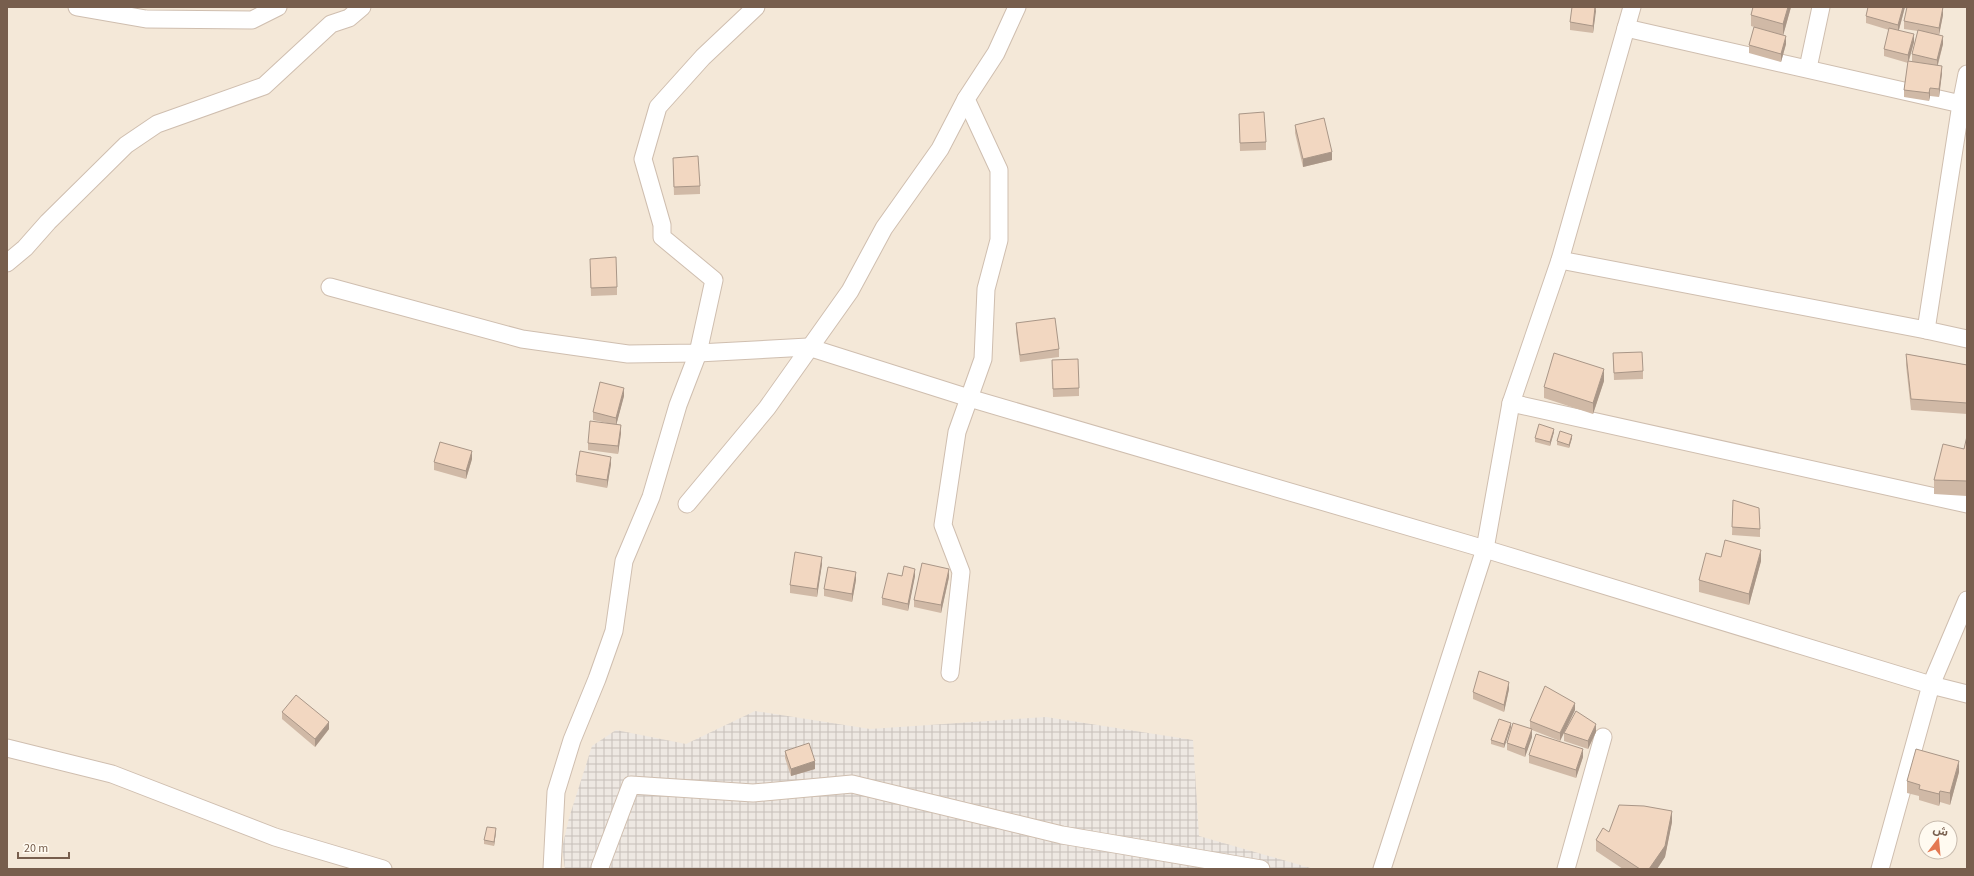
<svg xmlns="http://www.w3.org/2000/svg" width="1974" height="876" font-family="'Source Sans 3','Noto Sans Arabic',sans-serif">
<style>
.residential{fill:#f4e8d8;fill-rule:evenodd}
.industrial{fill:url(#industrial-grid)}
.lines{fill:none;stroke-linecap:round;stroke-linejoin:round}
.minor-casing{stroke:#cfbeaf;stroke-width:19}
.minor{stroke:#fff;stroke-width:17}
.wall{fill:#d0b9a6}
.shaded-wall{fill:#a99687}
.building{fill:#f2d7c1;stroke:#a99687}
</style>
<defs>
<pattern id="industrial-grid" width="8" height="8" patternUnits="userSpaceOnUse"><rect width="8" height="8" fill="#eee8e2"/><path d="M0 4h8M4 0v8" fill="none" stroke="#c6bfb9"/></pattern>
</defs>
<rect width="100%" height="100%" fill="#fcf6ea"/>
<path class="residential" d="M7 7H1967V869H7ZM1926 828H1950V852H1926Z"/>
<path class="industrial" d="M755 711 870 729 1046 717 1193 740 1199 836 1314 869H565L562 848 569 818 592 746 616 730 686 744Z"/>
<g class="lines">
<defs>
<g id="minor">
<path d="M77 7 146 19 252 20 278 7"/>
<path d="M1626 28 1961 104 1967 74"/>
<path d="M1808 68 1821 7"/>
<path d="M1961 104 1926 330 1967 339"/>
<path d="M1560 260 1926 330"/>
<path d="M7 263 25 248 48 222 126 145 157 124 264 86 331 24 349 18 362 7"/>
<path d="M330 287 522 339 628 354 698 353 808 347 969 398 1485 549 1931 685 1967 694"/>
<path d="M1511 403 1967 504"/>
<path d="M687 504 767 408 850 291 884 228 940 149 966 99"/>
<path d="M950 673 961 572 943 525 957 432 983 359 986 289 999 240V170L966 99 996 53 1017 7"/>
<path d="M7 748 112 774 275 837 383 869"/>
<path d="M600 867 631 785 753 793 852 784 1062 835 1261 869"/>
<path d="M552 869 556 792 572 740 597 679 614 631 624 561 651 497 678 405 698 353 714 280 662 237V225L643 159 658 107 703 57 756 7"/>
<path d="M1382 869 1485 549 1511 403 1560 260 1632 7"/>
<path d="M1566 869 1603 737"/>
<path d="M1880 869 1931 685 1967 600"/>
</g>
</defs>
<use href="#minor" class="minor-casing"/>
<use href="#minor" class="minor"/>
</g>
<g class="wall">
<path d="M1596 7 1593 33 1570 30V22Z"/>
<path d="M1753 7H1791L1783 35 1786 44 1781 62 1749 53V45L1754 27 1751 26V15Z"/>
<path d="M1868 7H1905L1899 30 1914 42 1909 61H1912V54L1918 31 1904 29V21L1943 15 1939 35 1943 44 1938 65 1942 73 1939 97 1930 96 1929 101 1904 97V90L1908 63 1884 56V49L1889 30 1866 23V16Z"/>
<path d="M1239 114 1266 142V150L1240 151Z"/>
<path d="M1295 125 1332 160 1303 167 1295 133Z"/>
<path d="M673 165 700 186V194L674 195Z"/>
<path d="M590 266 617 287V295L591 296Z"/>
<path d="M1016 323 1059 349V357L1020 362 1016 331Z"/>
<path d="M1613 353 1643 371V379L1614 380Z"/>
<path d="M1906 354 1967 365V414L1911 410 1906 365Z"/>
<path d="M1052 360 1079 388V396L1053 397Z"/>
<path d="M1604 381 1593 414 1544 398V387Z"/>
<path d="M624 396 616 425 621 433 618 454 588 450V443L607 423 593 420V412Z"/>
<path d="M1554 432 1550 446 1535 442V438Z"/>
<path d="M1967 436V496L1934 494V480L1964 449Z"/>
<path d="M1572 438 1569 448 1557 445V441Z"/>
<path d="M472 459 466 479 434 470V462Z"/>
<path d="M611 464 607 488 576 482V475Z"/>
<path d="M1733 500 1760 529V537L1732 535Z"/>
<path d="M1721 557 1761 561 1749 605 1699 592V580Z"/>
<path d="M822 564 817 597 790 593V585Z"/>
<path d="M902 576H915L908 611 882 605V598Z"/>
<path d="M949 577 941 613 914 607V600Z"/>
<path d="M856 580 852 602 824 596V589Z"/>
<path d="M1509 689 1504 712 1473 699V692Z"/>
<path d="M1575 710 1560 741 1532 730V737L1525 757 1507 750V743L1530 728V721Z"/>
<path d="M282 712 329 729 315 747 282 719Z"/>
<path d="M1511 727 1504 748 1491 744V740Z"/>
<path d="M1596 732 1588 749 1564 741V733Z"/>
<path d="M785 751 815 769 791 776 785 758Z"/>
<path d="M1529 755 1583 757 1576 778 1529 763Z"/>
<path d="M1959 772 1950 805 1940 802 1939 806 1919 800V796L1907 793V781Z"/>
<path d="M1672 822 1665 857 1657 869H1623L1596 851V840L1609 832Z"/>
<path d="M496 832 494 846 484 844V840Z"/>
</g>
<g class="shaded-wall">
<path d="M1595 7 1596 11 1593 33V26Z"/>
<path d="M1788 7H1791L1783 36V24Z"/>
<path d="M1903 7H1905L1898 33V25Z"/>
<path d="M1943 7V15L1939 35V28Z"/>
<path d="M1914 34V42L1908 63V55Z"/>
<path d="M1786 36V44L1781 62V54Z"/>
<path d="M1943 36V44L1937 67V60Z"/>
<path d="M1942 66V73L1939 97V89Z"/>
<path d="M1930 88V96L1929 101V93Z"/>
<path d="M1332 152V160L1303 167V159Z"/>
<path d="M1604 369V381L1593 414V403Z"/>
<path d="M624 388V396L616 426V418Z"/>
<path d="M621 425V433L618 454V446Z"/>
<path d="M1554 429V432L1550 446V442Z"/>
<path d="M1572 435V438L1569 448V445Z"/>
<path d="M472 451V459L466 479V471Z"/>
<path d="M611 457V464L607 488V480Z"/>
<path d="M1761 550V561L1749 605V594Z"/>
<path d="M822 557V564L817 597V589Z"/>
<path d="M915 569V576L908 611V604Z"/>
<path d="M949 569V577L941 613V605Z"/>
<path d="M856 572V580L852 602V594Z"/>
<path d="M1509 682V689L1504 712V705Z"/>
<path d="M1575 703V710L1560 741V733Z"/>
<path d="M329 722V729L315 747V739Z"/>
<path d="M1511 723V727L1504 748V744Z"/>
<path d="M1596 724V732L1588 749V741Z"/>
<path d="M1532 729V737L1525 757V749Z"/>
<path d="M1583 749V757L1576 778V770Z"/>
<path d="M815 761V769L791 776V769Z"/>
<path d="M1959 761V772L1950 805V793Z"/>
<path d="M1940 791V802L1939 806V794Z"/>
<path d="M1672 811V822L1665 857 1657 869H1649Z"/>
<path d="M496 828V832L494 846V842Z"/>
</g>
<g class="building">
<path d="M1572 7H1595L1593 26 1570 22Z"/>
<path d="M1753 7H1788L1783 24 1751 15Z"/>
<path d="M1868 7H1903L1898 25 1866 16Z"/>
<path d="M1907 7H1943L1939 28 1904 21Z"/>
<path d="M1754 27 1786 36 1781 54 1749 45Z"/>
<path d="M1889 28 1914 34 1908 55 1884 49Z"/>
<path d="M1918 30 1943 36 1937 60 1912 54Z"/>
<path d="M1908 61 1942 66 1939 89 1930 88 1929 93 1904 90Z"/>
<path d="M1264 112 1266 142 1240 143 1239 114Z"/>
<path d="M1324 118 1332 152 1303 159 1295 125Z"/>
<path d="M698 156 700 186 674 187 673 158Z"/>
<path d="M616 257 617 287 591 288 590 259Z"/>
<path d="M1055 318 1059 349 1020 355 1016 323Z"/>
<path d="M1642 352 1643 371 1614 373 1613 353Z"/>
<path d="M1554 353 1604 369 1593 403 1544 387Z"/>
<path d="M1906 354 1967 365V403L1911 399Z"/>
<path d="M1078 359 1079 388 1053 389 1052 360Z"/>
<path d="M600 382 624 388 616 418 593 412Z"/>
<path d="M590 421 621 425 618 446 588 443Z"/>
<path d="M1539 424 1554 429 1550 442 1535 438Z"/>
<path d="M1560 431 1572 435 1569 445 1557 441Z"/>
<path d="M1967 436V481L1934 480 1943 444 1964 449Z"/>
<path d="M440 442 472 451 466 471 434 462Z"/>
<path d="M580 451 611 457 607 480 576 475Z"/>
<path d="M1733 500 1759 508 1760 529 1732 527Z"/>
<path d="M1725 540 1761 550 1749 594 1699 580 1706 553 1721 557Z"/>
<path d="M795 552 822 557 817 589 790 585Z"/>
<path d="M922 563 949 569 941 605 914 600Z"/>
<path d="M904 566 915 569 908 604 882 598 888 573 902 576Z"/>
<path d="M828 567 856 572 852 594 824 589Z"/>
<path d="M1479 671 1509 682 1504 705 1473 692Z"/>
<path d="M1545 686 1575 703 1560 733 1530 721Z"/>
<path d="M296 695 329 722 315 739 282 712Z"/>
<path d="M1576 711 1596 724 1588 741 1564 733Z"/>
<path d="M1499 719 1511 723 1504 744 1491 740Z"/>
<path d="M1513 723 1532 729 1525 749 1507 743Z"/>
<path d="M1536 734 1583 749 1576 770 1529 755Z"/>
<path d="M809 743 815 761 791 769 785 751Z"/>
<path d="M1916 749 1959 761 1950 793 1940 791 1939 794 1919 789 1920 785 1907 781Z"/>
<path d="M1619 805 1644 806 1672 811 1665 846 1649 869H1640L1596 840 1603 828 1609 832Z"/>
<path d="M487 827 496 828 494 842 484 840Z"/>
</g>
<rect width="1974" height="876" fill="none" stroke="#775e4d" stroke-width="16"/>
<g transform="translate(1938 840) rotate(16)"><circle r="19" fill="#fffaf0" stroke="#c9bcaf"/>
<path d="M0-3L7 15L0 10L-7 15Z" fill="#e47851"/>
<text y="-6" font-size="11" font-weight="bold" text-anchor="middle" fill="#775e4d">ش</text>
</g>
<path d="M18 852v6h51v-6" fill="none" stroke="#775e4d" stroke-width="2"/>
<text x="24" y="852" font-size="12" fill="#775e4d" stroke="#fffaf0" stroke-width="3" paint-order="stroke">20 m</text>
</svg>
